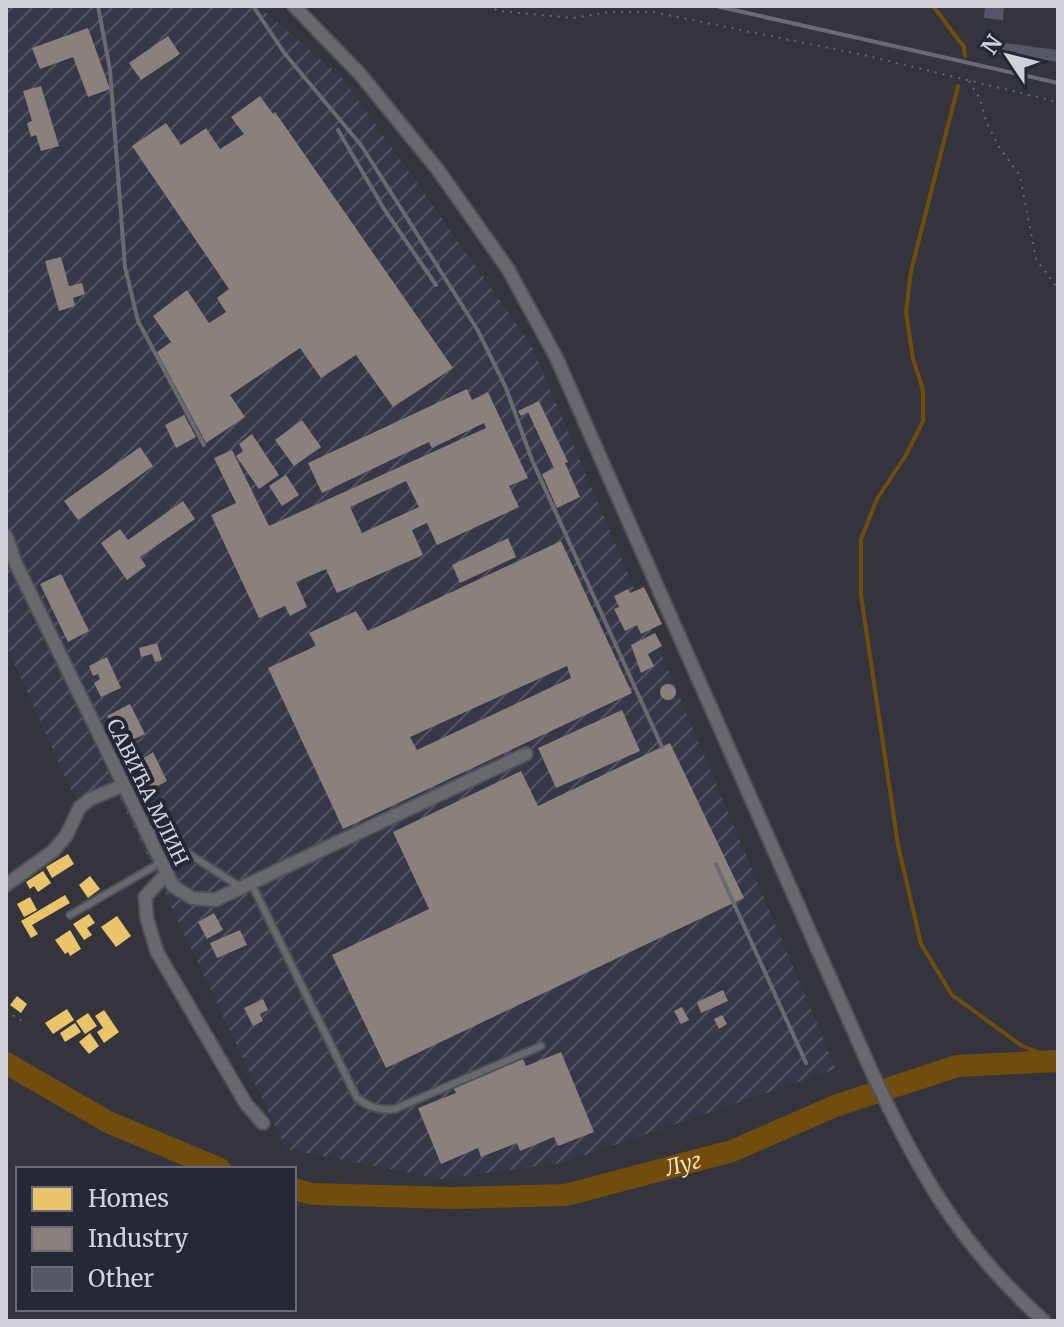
<svg xmlns="http://www.w3.org/2000/svg" width="1064" height="1327" font-family="Merriweather,serif">
<style>
.industrial{fill:url(#industrial-furrows)}
.homes{fill:#e9c46a}
.industry{fill:#8a817c;fill-rule:evenodd}
.lines{fill:none;stroke-linecap:round;stroke-linejoin:round}
.stream{stroke:#704d0d;stroke-width:4}
.river{stroke:#704d0d;stroke-width:22}
.building{fill:#565668}
.lane-casing{stroke:#505057;stroke-width:10}
.street-casing{stroke:#505057;stroke-width:16}
.path{stroke:#69696e;stroke-width:2;stroke-dasharray:2 6;stroke-linecap:butt}
.lane{stroke:#68686e;stroke-width:6}
.street{stroke:#68686e;stroke-width:12}
.rail{stroke:#6a6a70;stroke-width:4}
.labels{text-anchor:middle;dominant-baseline:central;stroke-width:8;stroke-linejoin:round;paint-order:stroke}
.street-label{font-size:20px;fill:#d0d1da;stroke:#262735}
.water-label{font-size:22px;font-style:italic;fill:#fadfb8;stroke:#262735}
</style>
<defs>
<pattern id="industrial-furrows" width="10" height="10" patternUnits="userSpaceOnUse" patternTransform="scale(2)"><rect width="10" height="10" fill="#37374a"/><path d="M-1 1l2-2M0 10L10 0M9 11l2-2" fill="none" stroke="#535364"/></pattern>
</defs>
<rect width="100%" height="100%" fill="#34343c"/>
<path class="industrial" d="M6 6H259L344 80 532 346 836 1069 562 1163 442 1179 286 1149 112 782 75 799 6 645Z"/>
<g class="homes">
<path d="M68 854 74 864 52 878 46 867Z"/>
<path d="M43 871 51 883 38 892 34 886 30 889 26 882Z"/>
<path d="M90 876 100 889 88 898 79 885Z"/>
<path d="M65 895 70 903 32 925 38 934 31 938 21 921Z"/>
<path d="M30 897 37 910 24 917 17 904Z"/>
<path d="M89 914 95 923 87 928 92 935 84 940 73 924Z"/>
<path d="M117 916 131 936 116 947 101 927Z"/>
<path d="M70 930 81 949 70 956 68 952 65 954 55 940Z"/>
<path d="M17 996 27 1004 21 1013 10 1005Z"/>
<path d="M67 1009 74 1020 53 1034 45 1023Z"/>
<path d="M104 1010 119 1032 104 1043 97 1032 103 1028 95 1016Z"/>
<path d="M88 1013 97 1026 85 1034 76 1021Z"/>
<path d="M75 1023 81 1032 65 1042 60 1033Z"/>
<path d="M90 1033 99 1046 89 1054 79 1042Z"/>
</g>
<g class="industry">
<path d="M88 28 110 89 88 97 73 57 40 69 32 48Z"/>
<path d="M168 36 180 54 141 80 129 63Z"/>
<path d="M41 86 59 146 41 151 36 135 31 137 27 123 32 121 23 91Z"/>
<path d="M260 96 273 114 275 112 453 368 393 407 356 355 321 378 300 348 230 395 245 417 206 443 157 352 171 342 153 316 187 290 209 323 226 312 217 298 229 289 132 146 166 123 181 145 206 128 220 149 244 134 231 117Z"/>
<path d="M61 257 69 286 82 283 85 294 73 298 75 306 59 311 45 261Z"/>
<path d="M467 389 472 400 488 392 528 478 509 486 519 507 437 545 427 523 412 530 423 555 337 593 326 569 296 582 307 607 290 616 285 606 259 618 211 515 236 503 214 458 232 450 269 526 486 428 484 423 432 448 429 442 322 493 308 463ZM406 481 419 507 362 533 350 507Z"/>
<path d="M539 401 568 462 565 463 580 497 557 508 542 474 554 468 528 412 521 416 518 411Z"/>
<path d="M184 415 196 437 176 448 165 425Z"/>
<path d="M302 420 321 447 294 466 275 440Z"/>
<path d="M252 434 279 475 259 489 236 456 243 451 239 444Z"/>
<path d="M140 447 153 466 78 520 64 501Z"/>
<path d="M286 475 299 495 282 506 269 486Z"/>
<path d="M183 501 195 519 140 557 146 566 127 580 101 543 120 529 128 540Z"/>
<path d="M508 538 516 557 460 583 452 565Z"/>
<path d="M561 541 632 693 343 829 268 668 316 646 309 633 356 611 368 631ZM567 666 571 678 417 750 410 737Z"/>
<path d="M61 574 89 631 68 642 40 584Z"/>
<path d="M644 587 662 624 641 634 637 625 625 631 614 609 619 607 614 596 628 589 630 593Z"/>
<path d="M655 633 662 646 648 654 654 666 641 673 631 645Z"/>
<path d="M157 643 162 660 155 662 152 654 141 657 139 648Z"/>
<path d="M107 657 121 688 101 697 94 683 100 679 98 674 93 676 89 666Z"/>
<circle cx="668" cy="692" r="8"/>
<path d="M130 704 145 734 130 741 119 720 112 724 107 716Z"/>
<path d="M622 710 640 751 556 788 538 748Z"/>
<path d="M670 743 744 898 386 1068 332 955 429 909 393 832 521 771 538 806Z"/>
<path d="M153 752 167 781 152 789 142 768 139 770 136 763Z"/>
<path d="M214 913 223 930 207 939 198 922Z"/>
<path d="M240 930 247 945 217 958 210 943Z"/>
<path d="M723 990 728 1001 701 1013 697 1002Z"/>
<path d="M263 999 268 1010 260 1014 263 1021 253 1026 244 1008Z"/>
<path d="M682 1007 689 1020 681 1024 674 1011Z"/>
<path d="M722 1015 727 1024 719 1029 714 1019Z"/>
<path d="M561 1052 594 1132 558 1146 554 1137 520 1151 517 1143 481 1157 478 1148 441 1164 418 1108 456 1093 453 1087 523 1059 526 1066Z"/>
</g>
<g class="lines">
<g class="stream">
<path d="M933 6 964 47 965 56"/>
<path d="M958 86 911 271 906 312 913 359 923 390V421L906 455 877 499 861 539V595L898 845 921 944 952 995 1022 1046 1058 1060"/>
</g>
<g class="river">
<path d="M6 1063 108 1122 220 1169"/>
<path id="s1" d="M294 1189 312 1194 453 1198 566 1195 732 1151 835 1106 957 1066 1058 1061"/>
</g>
</g>
<g class="building">
<path d="M985 6H1004L1003 20 984 18Z"/>
<path d="M998 42 1058 50V62L996 54Z"/>
</g>
<g class="lines">
<defs>
<g id="lane">
<path d="M147 827 242 888"/>
<path d="M251 883 357 1098C369 1107 379 1111 395 1109L541 1046"/>
<path d="M70 915 160 863"/>
</g>
<g id="street">
<path d="M294 6 360 74 438 170 508 269 556 357 870 1068C917 1170 959 1245 1044 1321"/>
<path d="M6 536 16 564 173 886 192 898 215 900 526 754"/>
<path d="M166 874 145 897 147 919 157 952 246 1104 263 1123"/>
<path d="M6 885 53 851 66 836 80 807 90 799 122 786"/>
</g>
</defs>
<use href="#lane" class="lane-casing"/>
<use href="#street" class="street-casing"/>
<g class="path">
<path d="M487 6 499 11 573 18 610 12H653L868 56 1058 102"/>
<path d="M969 81 980 99 986 121 999 147 1020 176 1036 259 1058 289"/>
<path d="M6 1011 27 1024"/>
</g>
<use href="#lane" class="lane"/>
<use href="#street" class="street"/>
<g class="rail">
<path d="M98 6 110 70 125 267 138 321 204 445"/>
<path d="M253 6 285 54 361 145 477 329 506 388 532 460 662 747"/>
<path d="M716 6 1058 83"/>
<path d="M338 130 384 209 436 285"/>
<path d="M716 864 806 1063"/>
</g>
</g>
<g class="labels">
<g class="street-label">
<text transform="translate(148 792) rotate(64)">САВИЋА МЛИН</text>
</g>
<g class="water-label">
<text stroke="none"><textPath href="#s1" startOffset="394">Луг</textPath></text>
</g>
</g>
<rect width="1064" height="1327" fill="none" stroke="#d0d1da" stroke-width="16"/>
<rect x="16" y="1167" width="280" height="144" fill="#262735" stroke="#6a6b77" stroke-width="2"/>
<rect x="32" y="1187" width="40" height="24" fill="#e9c46a" stroke="#6a6b77" stroke-width="2"/>
<text x="88" y="1207" font-size="24" fill="#d0d1da">Homes</text>
<rect x="32" y="1227" width="40" height="24" fill="#8a817c" stroke="#6a6b77" stroke-width="2"/>
<text x="88" y="1247" font-size="24" fill="#d0d1da">Industry</text>
<rect x="32" y="1267" width="40" height="24" fill="#565668" stroke="#6a6b77" stroke-width="2"/>
<text x="88" y="1287" font-size="24" fill="#d0d1da">Other</text>
<g transform="translate(1008 56) rotate(305)" stroke="#262735" stroke-width="6" paint-order="stroke">
<path d="M0-6L14 30L0 20L-14 30Z" fill="#d0d1da"/>
<text y="-12" font-size="22" font-weight="bold" text-anchor="middle" fill="#d0d1da">N</text>
</g>
</svg>
